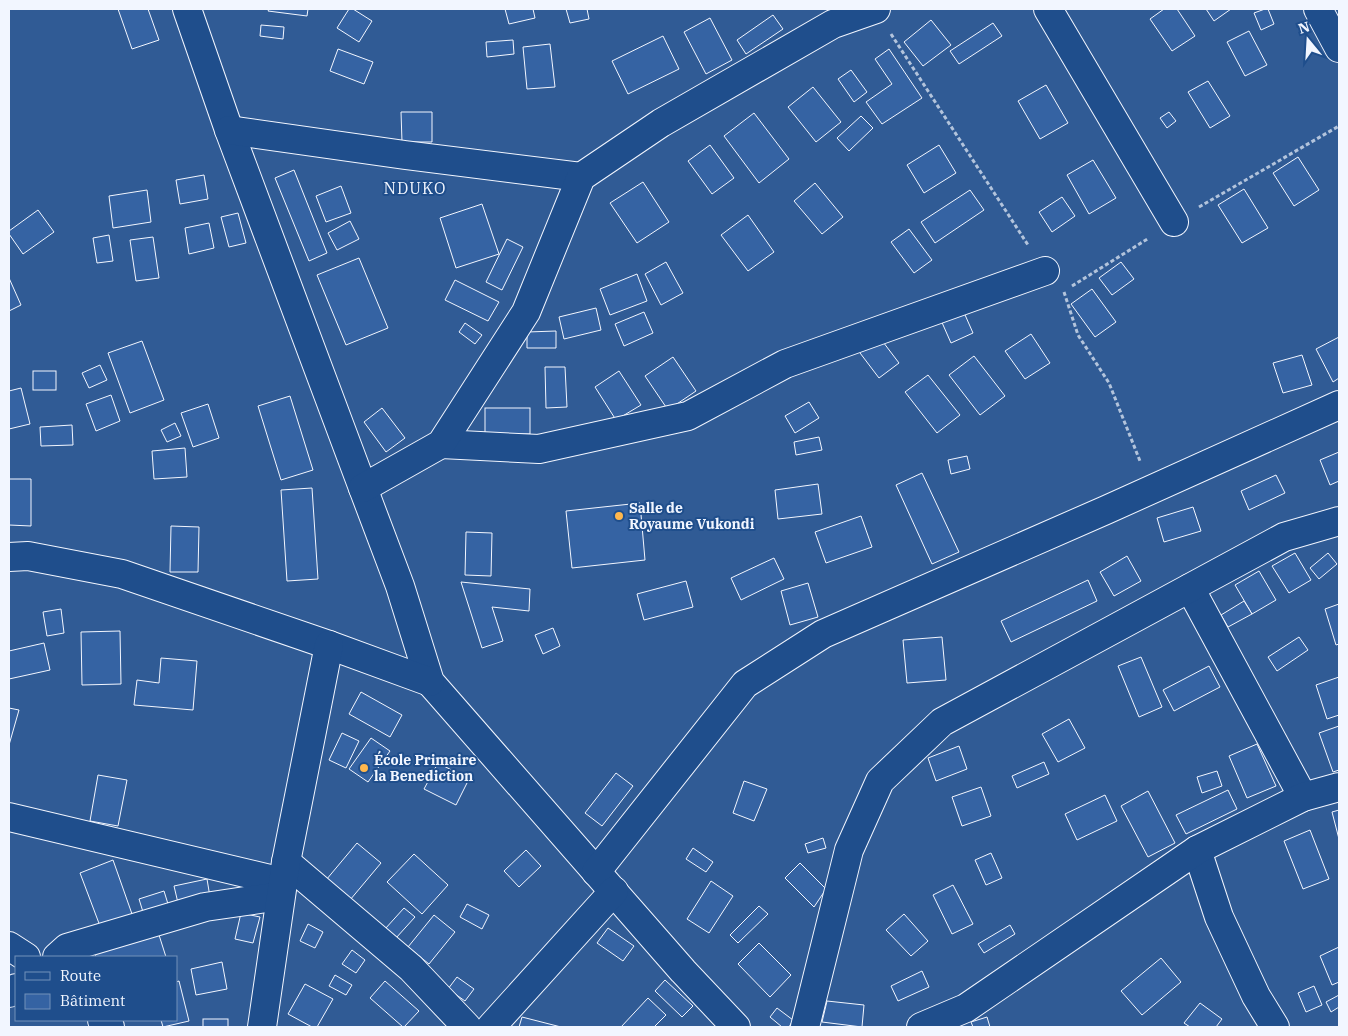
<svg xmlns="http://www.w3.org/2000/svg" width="1348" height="1036" font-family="'IBM Plex Serif',serif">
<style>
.built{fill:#305b95;stroke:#a8bbd7;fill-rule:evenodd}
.building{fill:#3563a3;stroke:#f2f6ff}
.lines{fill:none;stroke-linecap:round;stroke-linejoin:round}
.minor-casing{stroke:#f2f6ff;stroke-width:30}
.path{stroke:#b3c4dc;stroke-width:3;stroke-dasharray:4 2.5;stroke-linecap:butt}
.minor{stroke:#1f4e8c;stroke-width:28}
.poi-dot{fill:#ffb74d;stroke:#1f4e8c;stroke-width:2}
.labels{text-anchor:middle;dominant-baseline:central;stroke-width:4;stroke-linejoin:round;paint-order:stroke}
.poi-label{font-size:14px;font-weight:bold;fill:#f2f6ff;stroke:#1f4e8c;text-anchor:start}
.quarter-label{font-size:16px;letter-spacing:1px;fill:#f2f6ff;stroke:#1f4e8c}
</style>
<rect width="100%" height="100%" fill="#1f4e8c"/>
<path class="built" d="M9 9H1339V1027H9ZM16 957H176V1020H16Z"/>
<g class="building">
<path d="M118 9H148L159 40 132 49Z"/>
<path d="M269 9H308L307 16 268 11Z"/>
<path d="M349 9H353L372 21 359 42 337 28Z"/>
<path d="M505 9H533L535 18 509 24Z"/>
<path d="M566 9H587L589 19 570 23Z"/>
<path d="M1164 9H1177L1195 36 1172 51 1150 19Z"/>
<path d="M1206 9H1231L1214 21Z"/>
<path d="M1265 9H1268L1274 24 1261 30 1254 13Z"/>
<path d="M773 15 783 29 746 54 737 40Z"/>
<path d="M710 18 732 60 706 74 684 32Z"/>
<path d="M931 20 951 45 923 66 904 42Z"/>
<path d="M993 23 1002 36 959 64 950 51Z"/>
<path d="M261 25 284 27 283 39 260 36Z"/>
<path d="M1249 31 1267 65 1245 76 1227 42Z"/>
<path d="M663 36 679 69 628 94 612 61Z"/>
<path d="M513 40 514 54 487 57 486 42Z"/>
<path d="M550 44 555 87 527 89 523 47Z"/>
<path d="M338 49 373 62 364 84 330 71Z"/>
<path d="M889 49 922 98 882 124 866 102 892 84 875 59Z"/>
<path d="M851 70 867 92 854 102 838 79Z"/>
<path d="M1208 81 1230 116 1210 128 1188 92Z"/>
<path d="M1046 85 1068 123 1040 139 1018 101Z"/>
<path d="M813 87 841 122 816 142 788 107Z"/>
<path d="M401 112H432V142H402Z"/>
<path d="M1169 112 1176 121 1167 128 1160 118Z"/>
<path d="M754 113 789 159 759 183 724 136Z"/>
<path d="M861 116 873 128 849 151 837 138Z"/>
<path d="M710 145 734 178 712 194 688 161Z"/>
<path d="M939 145 956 173 924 193 907 165Z"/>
<path d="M1298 157 1319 190 1294 206 1273 173Z"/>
<path d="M1093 160 1116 198 1089 214 1067 175Z"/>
<path d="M294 170 327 253 309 261 275 178Z"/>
<path d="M204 175 208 199 180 204 176 180Z"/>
<path d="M643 182 669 222 637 243 610 203Z"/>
<path d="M815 183 843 217 822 234 794 201Z"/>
<path d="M341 186 351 213 326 222 316 196Z"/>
<path d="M1244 189 1268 228 1242 243 1218 205Z"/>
<path d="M147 190 151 222 113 228 109 196Z"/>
<path d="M970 190 984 210 935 243 921 222Z"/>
<path d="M1062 197 1075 216 1052 232 1039 212Z"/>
<path d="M482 204 499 254 456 268 440 218Z"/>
<path d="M38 210 54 232 23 254 9 234V231Z"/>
<path d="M238 213 246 243 229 247 221 217Z"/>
<path d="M748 215 774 252 748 271 721 235Z"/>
<path d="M350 221 359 239 337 250 328 233Z"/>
<path d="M209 223 214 248 189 254 185 228Z"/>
<path d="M909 229 932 260 914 273 891 242Z"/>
<path d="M109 235 113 261 97 263 93 238Z"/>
<path d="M153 237 159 278 136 281 130 240Z"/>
<path d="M507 239 523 247 502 290 486 282Z"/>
<path d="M359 258 388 328 346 345 317 275Z"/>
<path d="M666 262 683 293 661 305 645 274Z"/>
<path d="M1121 262 1134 279 1112 295 1099 278Z"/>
<path d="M637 274 647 301 610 315 600 289Z"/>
<path d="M9 278 21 305 9 311Z"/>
<path d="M455 280 499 302 488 321 445 300Z"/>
<path d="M1092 289 1116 322 1095 337 1071 304Z"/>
<path d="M596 308 601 330 564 339 559 317Z"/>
<path d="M962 308 973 333 951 343 940 318Z"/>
<path d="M644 312 653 333 624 346 615 324Z"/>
<path d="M465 323 482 335 475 344 459 332Z"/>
<path d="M556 331V348H527V332Z"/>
<path d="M877 334 899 363 879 378 857 349Z"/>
<path d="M1031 334 1050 363 1025 379 1005 351Z"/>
<path d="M1339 337V378L1333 382 1316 349Z"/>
<path d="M142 341 164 400 130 413 108 353Z"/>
<path d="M1302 355 1312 385 1283 393 1273 363Z"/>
<path d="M974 356 1005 396 980 415 949 375Z"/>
<path d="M673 357 696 391 668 410 645 376Z"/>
<path d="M100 365 107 380 89 388 82 373Z"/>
<path d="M545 367H565L567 407 546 408Z"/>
<rect x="33" y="371" width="23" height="19"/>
<path d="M619 371 641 405 616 420 595 387Z"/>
<path d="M928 375 960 415 937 433 905 392Z"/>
<path d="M21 388 30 424 9 429V391Z"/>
<path d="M111 395 120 421 96 431 86 404Z"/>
<path d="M290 396 313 470 281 480 258 406Z"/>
<path d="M809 402 819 418 795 433 785 416Z"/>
<path d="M208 404 219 438 193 447 181 413Z"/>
<path d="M382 408 405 438 386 452 364 422Z"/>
<rect x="485" y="408" width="45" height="26"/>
<path d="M175 423 181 436 167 442 161 430Z"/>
<path d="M72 425 73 445 41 446 40 427Z"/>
<path d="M819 437 822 450 796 455 794 442Z"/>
<path d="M185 448 187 477 154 479 152 451Z"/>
<path d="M1339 452V481L1330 485 1320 460Z"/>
<path d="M967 456 970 469 951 474 948 460Z"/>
<path d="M922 473 959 552 932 564 896 485Z"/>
<path d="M1276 475 1285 493 1249 510 1241 491Z"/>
<path d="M9 479H31V526L9 525Z"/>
<path d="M818 484 822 514 778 519 775 490Z"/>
<path d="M312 488 318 579 287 581 281 490Z"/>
<path d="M640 503 645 560 572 568 566 511Z"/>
<path d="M1193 507 1201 531 1164 542 1157 518Z"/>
<path d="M861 516 872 547 826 563 815 532Z"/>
<path d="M171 526 199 527 198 572H170Z"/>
<path d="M466 532 492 533 491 576 465 575Z"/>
<path d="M1295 553 1311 580 1289 593 1272 566Z"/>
<path d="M1328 553 1337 564 1319 579 1310 568Z"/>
<path d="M1127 556 1141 581 1114 596 1100 572Z"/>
<path d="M774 558 784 579 741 600 731 578Z"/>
<path d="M1259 571 1276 600 1252 614 1235 585Z"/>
<path d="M1088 580 1097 601 1011 642 1001 621Z"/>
<path d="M686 581 693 607 644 620 637 594Z"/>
<path d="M461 582 530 589 529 611 492 607 503 641 482 648Z"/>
<path d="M808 583 818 617 790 625 781 591Z"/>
<path d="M1244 601 1252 614 1228 627 1221 615Z"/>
<path d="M1339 604V644L1336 645 1325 609Z"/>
<path d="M61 609 64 633 47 636 43 612Z"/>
<path d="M553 628 560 646 543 654 535 635Z"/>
<path d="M120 631 121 684 82 685 81 632Z"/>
<path d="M942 637 946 680 907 683 903 640Z"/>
<path d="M1299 637 1308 650 1277 671 1268 657Z"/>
<path d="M44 643 50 670 9 679V651Z"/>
<path d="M1141 657 1162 707 1139 717 1118 666Z"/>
<path d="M161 658 197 661 193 710 134 705 137 680 159 683Z"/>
<path d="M1209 666 1220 687 1174 711 1163 690Z"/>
<path d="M1339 677V715L1327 719 1316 685Z"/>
<path d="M361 692 402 715 390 737 349 714Z"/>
<path d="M9 708 19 710 9 745Z"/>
<path d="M1069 719 1085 748 1058 762 1042 734Z"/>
<path d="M1339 726V770L1333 772 1319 733Z"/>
<path d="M342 733 359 741 346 768 329 760Z"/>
<path d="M371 738 390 751 368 782 349 769Z"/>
<path d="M1257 744 1276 786 1247 798 1229 756Z"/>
<path d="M959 746 967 769 936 781 928 758Z"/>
<path d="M1044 762 1049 774 1017 788 1012 776Z"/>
<path d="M438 763 469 779 456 805 424 789Z"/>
<path d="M1217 771 1222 786 1202 793 1197 777Z"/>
<path d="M616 773 633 786 602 826 585 813Z"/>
<path d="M98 775 127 780 118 826 90 821Z"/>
<path d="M744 781 767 789 754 821 733 813Z"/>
<path d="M981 787 991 816 962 826 952 797Z"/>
<path d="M1228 790 1237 809 1186 834 1176 815Z"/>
<path d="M1148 791 1175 843 1148 857 1121 806Z"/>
<path d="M1105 795 1117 821 1077 840 1065 814Z"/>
<path d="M1339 810V839L1332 812Z"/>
<path d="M1310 830 1329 879 1303 889 1284 841Z"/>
<path d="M823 838 826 848 808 853 805 844Z"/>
<path d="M357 843 381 863 350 900 326 880Z"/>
<path d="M693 848 713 862 706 872 686 859Z"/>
<path d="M526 850 541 866 519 887 504 871Z"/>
<path d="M991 853 1002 878 986 885 975 860Z"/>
<path d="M414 854 448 885 422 914 387 882Z"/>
<path d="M113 860 132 914 100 926 80 873Z"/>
<path d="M800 863 826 889 814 907 785 878Z"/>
<path d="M207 879 210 897 178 903 174 886Z"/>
<path d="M711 881 733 896 709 933 687 919Z"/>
<path d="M953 885 973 924 952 934 933 895Z"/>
<path d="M164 891 168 904 143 912 139 899Z"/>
<path d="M467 904 489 915 482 929 460 917Z"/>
<path d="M759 906 768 914 738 943 730 935Z"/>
<path d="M404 908 415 917 396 938 385 929Z"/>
<path d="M241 913 260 917 253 943 235 939Z"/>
<path d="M904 914 928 941 911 956 886 930Z"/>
<path d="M434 915 455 932 429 964 408 947Z"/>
<path d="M308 924 323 932 315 948 300 941Z"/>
<path d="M1010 925 1015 934 984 953 978 944Z"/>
<path d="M608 928 634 946 623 961 597 943Z"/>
<path d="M159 935 166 957H96L95 954Z"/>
<path d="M759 943 791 975 770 997 738 964Z"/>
<path d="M1339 947V982L1332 985 1320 956Z"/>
<path d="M352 950 365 960 356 973 342 964Z"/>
<path d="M1161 958 1181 982 1142 1015 1121 991Z"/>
<path d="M222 962 227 989 196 995 191 969Z"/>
<path d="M922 971 929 987 898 1001 891 986Z"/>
<path d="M335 975 352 985 346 995 329 986Z"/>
<path d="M457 977 474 989 465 1001 448 989Z"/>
<path d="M665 980 693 1006 682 1017 655 991Z"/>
<path d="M179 981 189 1021 163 1027 161 1020H176V982Z"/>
<path d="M385 981 419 1011 404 1027H403L370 998Z"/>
<path d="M305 984 333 999 317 1027H312L288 1014Z"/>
<path d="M1314 986 1322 1005 1306 1012 1298 993Z"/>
<path d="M1339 995V1007L1331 1012 1326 1002Z"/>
<path d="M648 998 666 1015 654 1027H621Z"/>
<path d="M827 1001 864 1005 862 1027 822 1022Z"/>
<path d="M1200 1003 1222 1019 1216 1027H1190L1184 1023Z"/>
<path d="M777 1008 793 1020 789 1027H782L770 1017Z"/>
<path d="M522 1017 561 1027H519Z"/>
<path d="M987 1017 990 1027H973L971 1022Z"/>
<rect x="203" y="1019" width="25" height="8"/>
</g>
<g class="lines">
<defs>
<g id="minor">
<path d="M187 9 229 130 363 488 400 586 430 682 683 971 736 1027"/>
<path d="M1048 9 1174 222"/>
<path d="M1318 9 1339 48"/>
<path d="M229 130 405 155 581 177"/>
<path d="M441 444 539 449 688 416 785 364 1045 271"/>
<path d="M363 488 441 444 526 312 581 177 661 123 833 24 876 9"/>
<path d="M9 557 28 556 122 574 329 645 430 682"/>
<path d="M1190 588 1303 797"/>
<path d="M9 817 283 882"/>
<path d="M1197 850 1219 917 1256 996 1275 1027"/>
<path d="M286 862 411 968 467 1027"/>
<path d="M596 872 745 684 823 634 1106 510 1339 405"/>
<path d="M9 946 26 957"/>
<path d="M57 957 67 948 205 907 280 896"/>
<path d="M9 993 16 988"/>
<path d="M102 1020 110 1027"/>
<path d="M262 1027 286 862 329 645"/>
<path d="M491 1027 614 891"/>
<path d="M805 1027 849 850 880 781 942 722 1284 537 1339 521"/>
<path d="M921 1027 966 1008 1197 850 1303 797 1339 787"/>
</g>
</defs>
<use href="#minor" class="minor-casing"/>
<g class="path">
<path d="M891 34 1028 245"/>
<path d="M1199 207 1339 126"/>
<path d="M1072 286 1149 238"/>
<path d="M1064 292 1078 335 1109 383 1140 461"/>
</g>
<use href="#minor" class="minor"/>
</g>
<g class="poi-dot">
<circle cx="619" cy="516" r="5"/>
<circle cx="364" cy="768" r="5"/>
</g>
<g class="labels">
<g class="poi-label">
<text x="629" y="508">Salle de<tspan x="629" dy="16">Royaume Vukondi</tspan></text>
<text x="374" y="760">École Primaire<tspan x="374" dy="16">la Benediction</tspan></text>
</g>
<g class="quarter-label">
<text x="415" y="188">NDUKO</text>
</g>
</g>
<rect width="1348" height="1036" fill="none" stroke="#f2f6ff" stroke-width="20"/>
<rect x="15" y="956" width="162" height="65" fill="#1f4e8c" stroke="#7391ba"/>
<rect x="25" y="972" width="25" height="8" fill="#1f4e8c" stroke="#7391ba"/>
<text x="60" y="981" font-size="15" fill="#f2f6ff">Route</text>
<rect x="25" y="994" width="25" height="15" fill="#3563a3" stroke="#7391ba"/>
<text x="60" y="1006" font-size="15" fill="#f2f6ff">Bâtiment</text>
<g transform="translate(1308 40) rotate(342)" stroke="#1f4e8c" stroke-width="4" paint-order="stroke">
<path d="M0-4L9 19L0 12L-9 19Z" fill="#f2f6ff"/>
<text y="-8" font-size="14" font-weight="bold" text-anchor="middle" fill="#f2f6ff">N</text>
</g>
</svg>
